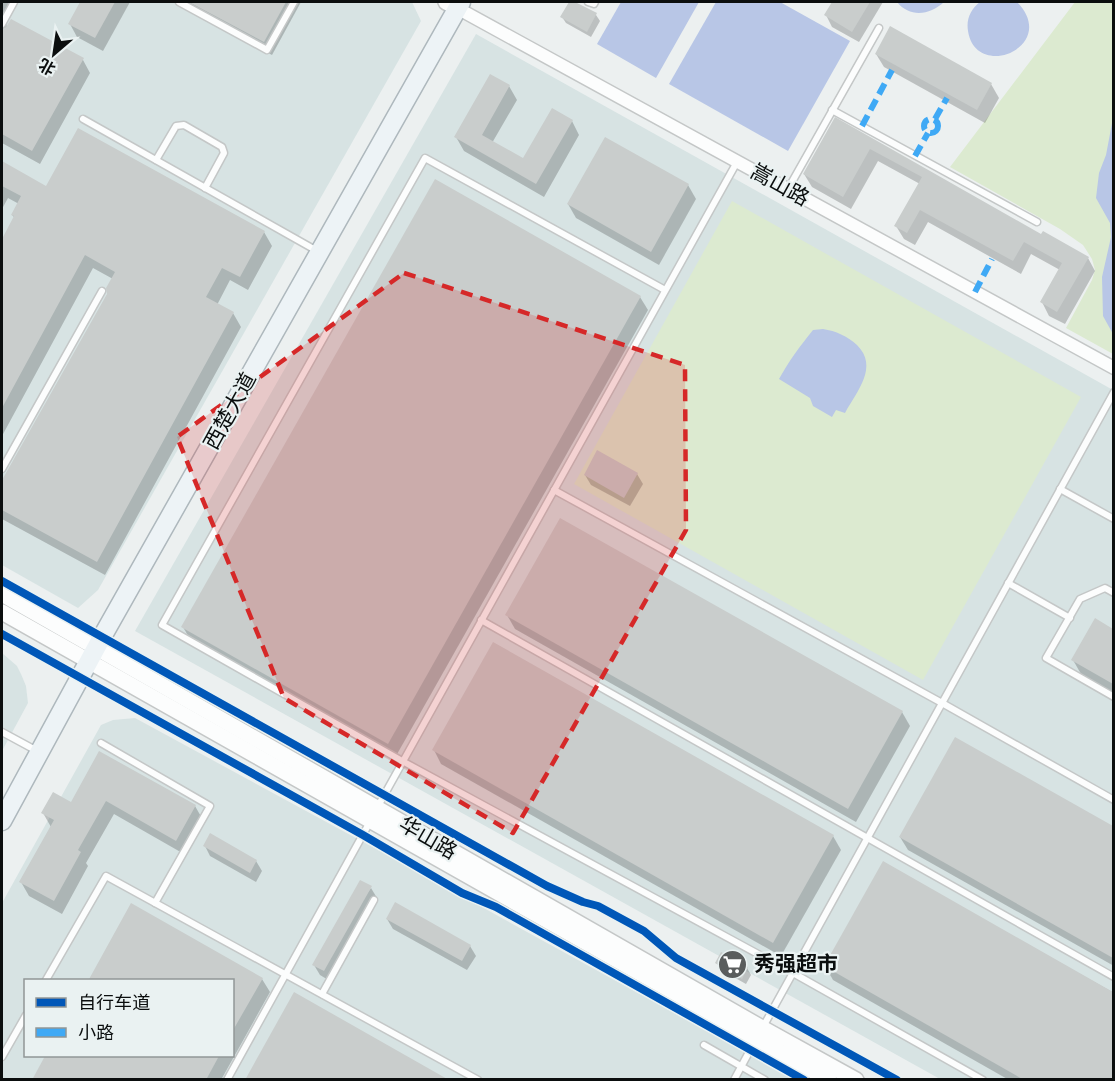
<svg xmlns="http://www.w3.org/2000/svg" width="1115" height="1081" font-family="Bitter,'Noto Sans SC',serif">
<style>
.built{fill:#d7e3e3;fill-rule:evenodd}
.green{fill:#dcead0}
.water{fill:#b8c6e6}
.shadow{fill:#0003}
.building{fill:#c9cdcc}
.lines{fill:none;stroke-linecap:round;stroke-linejoin:round}
.service-casing{stroke:#c4c7c7;stroke-width:9}
.minor-casing{stroke:#c4c7c7;stroke-width:15}
.tertiary-casing{stroke:#c4c7c7;stroke-width:18}
.primary-casing{stroke:#aeb8bd;stroke-width:21}
.service{stroke:#fcfdfd;stroke-width:6}
.minor{stroke:#fcfdfd;stroke-width:12}
.tertiary{stroke:#fcfdfd;stroke-width:15}
.primary{stroke:#edf3f6;stroke-width:18}
.quiet{stroke:#3fa9f5;stroke-width:6;stroke-dasharray:12 6;stroke-linecap:butt}
.cycleway-casing{stroke:#eaf2f2;stroke-width:11}
.cycleway{stroke:#0057b8;stroke-width:8}
.marked{fill:#d62828;fill-opacity:0.2;stroke:#d62828;stroke-width:4.5;stroke-dasharray:12 8;stroke-linejoin:round}
.labels{text-anchor:middle;dominant-baseline:central;stroke-width:4.5;stroke-linejoin:round;paint-order:stroke}
.street-label{font-size:21px;fill:#0b0e0e;stroke:#eaf2f2}
.poi-label{font-size:21px;font-weight:bold;fill:#0b0e0e;stroke:#eaf2f2;text-anchor:start}
</style>
<rect width="100%" height="100%" fill="#ecf0f0"/>
<g class="built">
<path d="M2 2H412L421 21 98 590 78 608 2 565Z"/>
<path d="M476 34 1113 390V1079H940L135 631Z"/>
<path d="M2 653 17 666 21 674 26 686 28 703 2 751Z"/>
<path d="M135 718 402 863 794 1079 2 1080V903L101 725 113 720ZM26 980H232V1056H26Z"/>
</g>
<g class="green">
<path d="M1075 2H1113V354L1066 328 1092 280 1095 270 1092 259 1083 245 1060 229 950 167Z"/>
<path d="M732 201 1081 397 923 680 574 484Z"/>
</g>
<g class="water">
<path d="M621 2H699L656 78 597 44Z"/>
<path d="M716 2H780L850 41 788 151 669 84Z"/>
<path d="M897 2H944C930 15 910 18 897 2Z"/>
<path d="M980 2H1017C1060 46 976 82 968 31 966 19 971 9 980 2Z"/>
<path d="M1113 118V334L1103 316 1102 277 1111 237 1110 223 1096 198 1099 173 1106 155Z"/>
<path d="M823 329C836 331 847 336 857 345 879 367 857 391 845 413L836 410 832 417 813 406 810 398 779 379C789 361 800 346 813 330Z"/>
</g>
<g class="shadow">
<path d="M2 2H17L6 23 7 27 83 60 90 73 40 164 2 143Z"/>
<path d="M82 2H130L103 51 77 37 70 24Z"/>
<path d="M173 2H301L272 55Z"/>
<path d="M570 2 596 15 600 21 591 37 566 23 562 17Z"/>
<path d="M834 2H883L859 42 832 27 826 15Z"/>
<path d="M876 54 991 84 999 98 985 123 884 67Z"/>
<path d="M509 86 517 100 492 143 524 160 572 121 579 135 544 197 464 151 456 137Z"/>
<path d="M835 119 1042 236 1088 258 1095 271 1065 324 1049 316 1042 302 1060 270 1031 254 1021 274 928 222 915 245 904 239 896 226 920 184 878 161 851 209 812 187 804 174Z"/>
<path d="M605 139 688 185 696 199 659 265 576 218 568 204Z"/>
<path d="M2 163 47 188 264 232 272 246 248 290 230 280 217 305 233 313 241 327 105 575 2 519V484L108 294 113 279 93 268 2 436V242L15 218 12 215 19 204 8 198 2 209Z"/>
<path d="M640 297 648 310 396 756 191 641 183 627Z"/>
<path d="M637 474 643 484 630 506 591 485 585 475Z"/>
<path d="M561 520 902 712 910 726 856 822 515 629 507 615Z"/>
<path d="M1095 620 1114 631V697L1085 681 1073 660Z"/>
<path d="M956 739 1114 828V966L908 850 900 837Z"/>
<path d="M434 750 833 836 841 850 781 956 441 764Z"/>
<path d="M100 753 195 806 203 820 184 854 114 814 86 863 88 866 62 914 29 896 21 882 51 827 43 813 71 804Z"/>
<path d="M205 846 256 861 262 871 256 882 210 856Z"/>
<path d="M883 864 1114 993V1080H1009L833 980 825 966Z"/>
<path d="M371 888 377 898 330 981 320 975 314 965Z"/>
<path d="M387 919 470 946 476 956 467 970 393 929Z"/>
<path d="M722 954 747 968 751 975 746 984 721 970 717 963Z"/>
<path d="M262 979 270 992 221 1080H34L47 1056H232V980Z"/>
</g>
<g class="building">
<path d="M80 2H115L95 38 68 24Z"/>
<path d="M189 2H286L264 42Z"/>
<path d="M569 2H575L597 13 587 32 560 17Z"/>
<path d="M832 2H870L852 32 824 15Z"/>
<path d="M11 19 84 58 32 151 2 134V29L6 27Z"/>
<path d="M890 26 992 83 977 110 875 54Z"/>
<path d="M490 74 510 85 482 135 523 158 552 108 573 120 536 184 454 137Z"/>
<path d="M835 117 1041 234 1043 231 1089 257 1057 312 1040 302 1062 263 1024 242 1013 261 920 210 907 233 894 226 922 177 870 149 843 197 803 174Z"/>
<path d="M78 128 265 231 240 277 222 268 206 297 234 312 97 562 2 510V480L107 294 106 288 115 272 85 255 2 408V239L14 216 11 215 21 196 2 186V161L46 186Z"/>
<path d="M605 137 689 184 651 252 567 204Z"/>
<path d="M435 179 641 296 388 744 181 627Z"/>
<path d="M597 450 638 473 624 498 584 475Z"/>
<path d="M560 518 903 711 848 809 505 615Z"/>
<path d="M1095 618 1113 629V684L1071 660Z"/>
<path d="M493 642 834 835 773 943 432 750Z"/>
<path d="M955 737 1113 826V958L899 837Z"/>
<path d="M99 751 196 805 176 841 106 801 78 850 81 852 54 901 19 882 54 820 41 813 53 792 71 802Z"/>
<path d="M210 833 257 860 250 873 203 846Z"/>
<path d="M883 861 1113 992V1080H1024L824 966Z"/>
<path d="M360 880 372 886 324 971 312 965Z"/>
<path d="M395 902 471 945 462 961 386 919Z"/>
<path d="M131 903 263 978 232 1032V981H88Z"/>
<path d="M721 952 748 967 742 979 715 963Z"/>
<path d="M294 992 449 1080H245Z"/>
<path d="M45 1056H219L206 1080H32Z"/>
</g>
<g class="lines">
<defs>
<g id="service">
<path d="M179 2 267 50 294 2"/>
<path d="M588 2 594 4 595 2"/>
<path d="M2 24 14 2"/>
<path d="M832 110 1037 222"/>
<path d="M83 119 319 252"/>
<path d="M156 160 176 126 184 125 222 147 224 153 205 188"/>
<path d="M788 189 879 28"/>
<path d="M665 290 425 158 162 625 404 762 793 973 983 1080"/>
<path d="M2 469 102 291"/>
<path d="M1060 489 1114 519"/>
<path d="M554 490 942 703 1114 800"/>
<path d="M1008 583 1070 618"/>
<path d="M1114 593 1105 588 1080 599 1046 658 1114 697"/>
<path d="M481 620 1114 977"/>
<path d="M2 732 39 752"/>
<path d="M101 743 210 806 155 903"/>
<path d="M377 808 737 162"/>
<path d="M46 980 106 876 478 1080"/>
<path d="M322 994 374 900"/>
<path d="M763 1027 1114 392"/>
<path d="M704 1045 765 1080"/>
<path d="M2 1057 26 1015"/>
<path d="M227 1080 371 820"/>
<path d="M734 1080 755 1041"/>
</g>
<path id="minor" d="M457 8 1114 368"/>
<g id="tertiary">
<path d="M446 2 457 8"/>
<path d="M2 594 762 1028 856 1080"/>
<path d="M2 612 829 1080"/>
</g>
<path id="primary" d="M2 821 102 637 461 2"/>
</defs>
<use href="#service" class="service-casing"/>
<use href="#minor" class="minor-casing"/>
<use href="#tertiary" class="tertiary-casing"/>
<use href="#primary" class="primary-casing"/>
<use href="#service" class="service"/>
<use href="#minor" class="minor"/>
<use href="#tertiary" class="tertiary"/>
<use href="#primary" class="primary"/>
<g class="quiet">
<circle cx="931" cy="126" r="7"/>
<path d="M935 119 947 98"/>
<path d="M862 126 892 70"/>
<path d="M915 156 928 133"/>
<path d="M975 292 992 259"/>
</g>
<defs>
<g id="cycleway">
<path d="M2 581 547 886 583 902 598 906 644 931 676 958 897 1080"/>
<path d="M2 634 363 835 462 893 496 907 804 1080"/>
</g>
</defs>
<use href="#cycleway" class="cycleway-casing"/>
<use href="#cycleway" class="cycleway"/>
</g>
<path class="marked" d="M404 273 685 365 686 530 513 833 284 698 177 437Z"/>
<defs>
<symbol id="supermarket-disc" viewBox="-11 -11 22 22"><circle r="9.5" fill="#5a5d5d" stroke="#eaf2f2"/><path d="M-6-5.5h2.5l.6 2H6L4.5 2H-2.5L-4.4-4H-6ZM-1.5 3.2a1.3 1.3 0 1 0 .1 0ZM3 3.2a1.3 1.3 0 1 0 .1 0Z" fill="#fff"/></symbol>
</defs>
<g fill-rule="evenodd">
<use href="#supermarket-disc" x="716" y="948" width="33" height="33"/>
</g>
<g class="labels">
<g class="street-label">
<text transform="translate(780 185) rotate(29)">嵩山路</text>
<text transform="translate(230 411) rotate(-61)">西楚大道</text>
<text transform="translate(428 838) rotate(30)">华山路</text>
</g>
<g class="poi-label">
<text x="754" y="964">秀强超市</text>
</g>
</g>
<rect width="1115" height="1081" fill="none" stroke="#0b0e0e" stroke-width="6"/>
<rect x="24" y="979" width="210" height="78" fill="#eaf2f2" stroke="#919797" stroke-width="1.5"/>
<rect x="36" y="998" width="30" height="9" fill="#0057b8" stroke="#919797" stroke-width="1.5"/>
<text x="78" y="1009" font-size="18" fill="#0b0e0e">自行车道</text>
<rect x="36" y="1028" width="30" height="9" fill="#3fa9f5" stroke="#919797" stroke-width="1.5"/>
<text x="78" y="1039" font-size="18" fill="#0b0e0e">小路</text>
<g transform="translate(54 54) rotate(209)" stroke="#eaf2f2" stroke-width="4.5" paint-order="stroke">
<path d="M0-4.5L10 22L0 15L-10 22Z" fill="#0b0e0e"/>
<text y="-9" font-size="16" font-weight="bold" text-anchor="middle" fill="#0b0e0e">北</text>
</g>
</svg>
